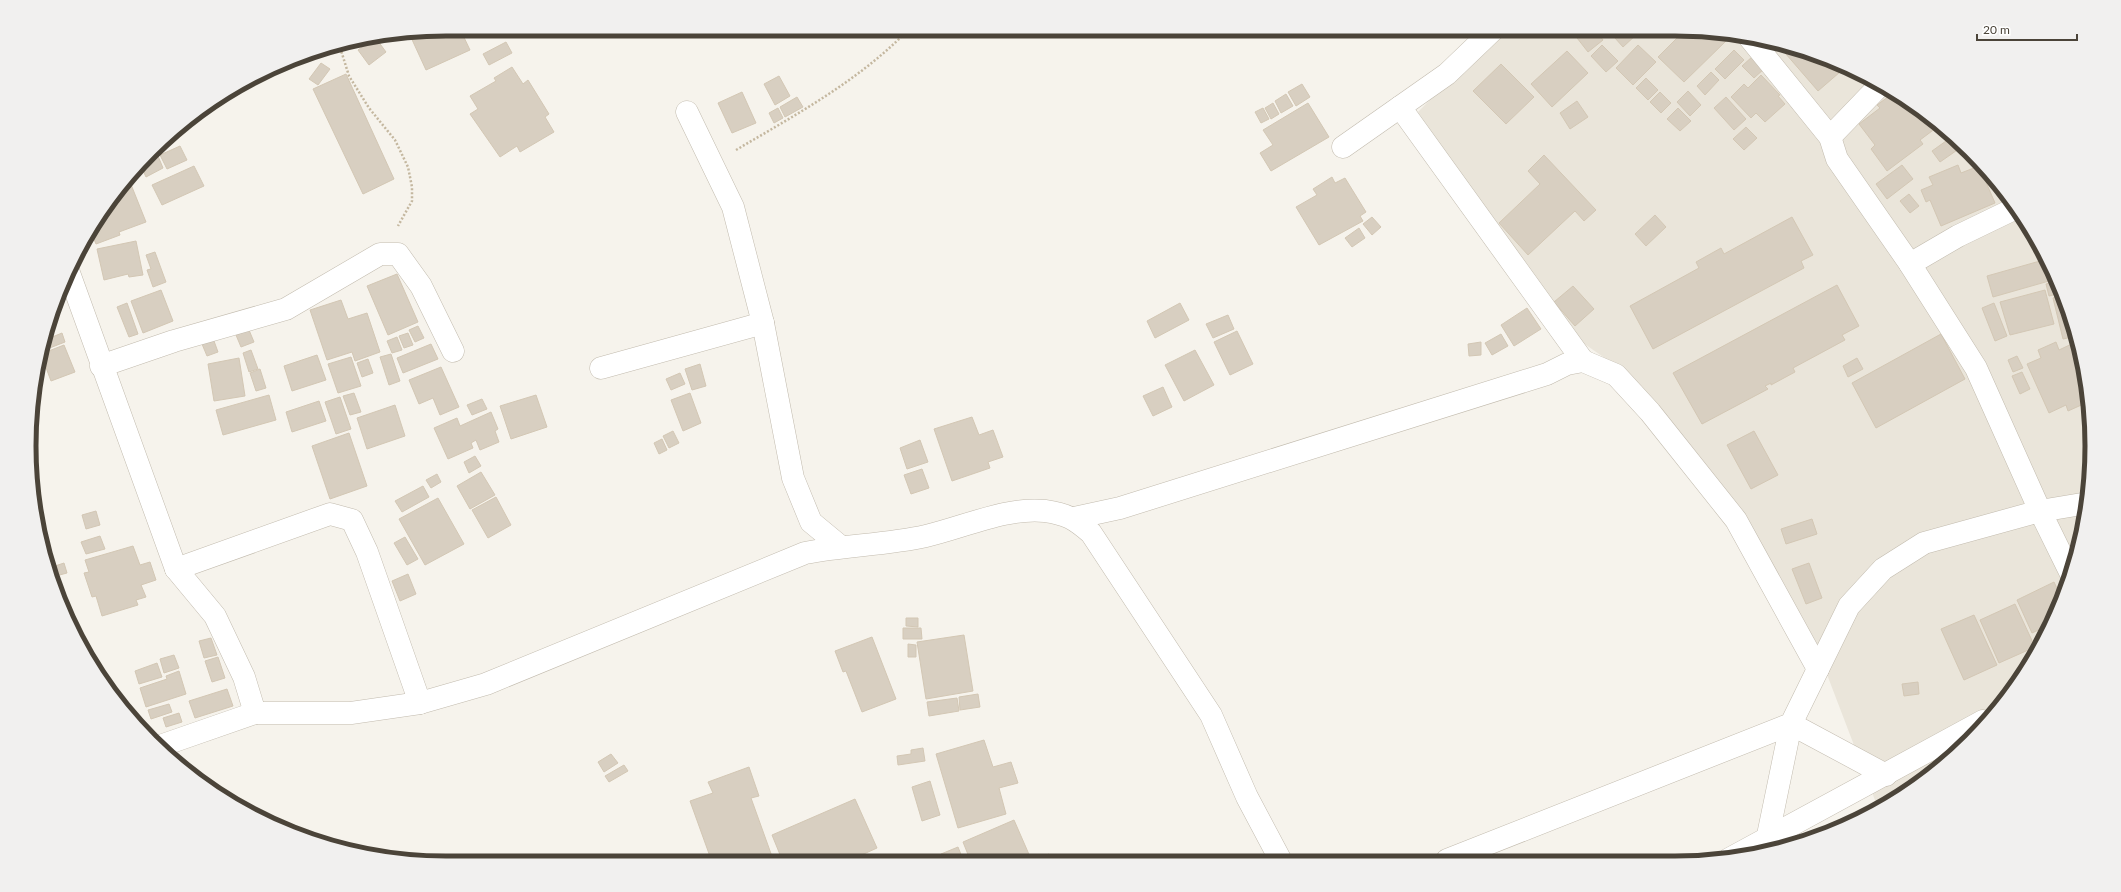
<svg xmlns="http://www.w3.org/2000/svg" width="2121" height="892" font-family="Lato,sans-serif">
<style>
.residential{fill:#eae5da}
.building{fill:#d8cfc1;stroke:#d3c7b4}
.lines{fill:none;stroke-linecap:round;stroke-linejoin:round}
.minor-casing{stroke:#c2bbae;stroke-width:23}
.path{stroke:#c4b79f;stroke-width:2.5;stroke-dasharray:2 2;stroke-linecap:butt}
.minor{stroke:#fff;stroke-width:22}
.rim{fill:none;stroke:#4b4439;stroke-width:5}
</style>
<rect width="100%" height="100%" fill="#f6f3ec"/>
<path class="residential" d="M1500 29H1675L1730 33 1809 51 1883 85 1950 132 2006 192 2049 261 2078 338 2091 418 2088 500 2070 580 2022 678 1950 760 1878 808 1823 664 1625 372 1573 336 1418 112Z"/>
<g class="building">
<path d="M446 29H460L470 50 426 70 409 33Z"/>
<path d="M494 29H507L499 35Z"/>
<path d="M1570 29H1595L1603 40 1588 52Z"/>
<path d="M1607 29H1633L1637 34 1623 47Z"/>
<path d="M1677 29 1717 32 1726 41 1684 82 1658 57 1682 33Z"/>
<path d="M368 37 356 45 353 40 365 37Z"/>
<path d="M375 37 386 52 369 65 358 50Z"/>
<path d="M506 42 512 53 489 65 483 54Z"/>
<path d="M1781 44 1809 51 1839 65 1835 68 1840 72 1818 91 1779 46Z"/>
<path d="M1602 45 1618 61 1606 72 1591 56Z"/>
<path d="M1638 45 1656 62 1633 85 1616 68Z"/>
<path d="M1734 50 1744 60 1725 79 1715 69Z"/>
<path d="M1567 51 1588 73 1552 107 1531 84Z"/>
<path d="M1753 56 1765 68 1754 78 1742 66Z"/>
<path d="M321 63 330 69 318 85 309 79Z"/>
<path d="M1501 64 1534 97 1506 124 1473 91Z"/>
<path d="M512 67 523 84 528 80 549 114 545 117 554 132 520 152 517 146 500 157 470 114 478 109 470 96 496 81 494 78Z"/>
<path d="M1711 72 1719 80 1705 95 1697 86Z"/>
<path d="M346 74 394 179 363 194 313 89Z"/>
<path d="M1761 75 1780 95 1778 96 1785 104 1765 122 1756 113 1751 118 1731 97 1744 84 1748 88Z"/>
<path d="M779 76 790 96 775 105 764 84Z"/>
<path d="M1646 78 1658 90 1648 100 1636 88Z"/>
<path d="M1302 84 1310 97 1296 106 1288 92Z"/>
<path d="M1688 91 1701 105 1690 116 1677 102Z"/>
<path d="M742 92 756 123 732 133 718 103Z"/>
<path d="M1660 92 1671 103 1661 113 1650 102Z"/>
<path d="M1286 94 1293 106 1281 113 1275 101Z"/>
<path d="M1892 94 1894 97 1897 95 1940 125 1920 140 1923 144 1887 171 1871 149 1875 145 1859 124 1880 108 1877 105Z"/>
<path d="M797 97 803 107 785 117 780 107Z"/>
<path d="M1726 97 1746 119 1734 130 1714 108Z"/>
<path d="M1577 101 1588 117 1570 129 1560 113Z"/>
<path d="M1273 103 1279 114 1271 119 1265 108Z"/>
<path d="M1308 103 1329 137 1271 171 1260 153 1273 145 1263 130Z"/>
<path d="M778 108 783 118 774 123 769 113Z"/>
<path d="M1263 108 1269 119 1261 123 1255 112Z"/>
<path d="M1678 108 1691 121 1680 131 1667 119Z"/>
<path d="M188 121 190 126 162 141 171 132Z"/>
<path d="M1746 127 1757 138 1744 150 1733 139Z"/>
<path d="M1953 136 1963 146 1940 162 1932 151Z"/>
<path d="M180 146 187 160 167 169 160 155Z"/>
<path d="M1544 155 1596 210 1584 221 1575 211 1528 255 1499 223 1540 184 1528 171Z"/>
<path d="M158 156 163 168 146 177 140 164Z"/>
<path d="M1902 165 1913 179 1887 199 1876 184Z"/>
<path d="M1958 165 1961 173 1979 166 1995 203 1941 226 1930 200 1926 202 1921 190 1933 185 1929 177Z"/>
<path d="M194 166 204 186 162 205 152 185Z"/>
<path d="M128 177 146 222 119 232 120 235 96 244 90 230Z"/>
<path d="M1332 177 1335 183 1345 178 1366 212 1360 216 1363 221 1319 245 1296 207 1317 195 1313 189Z"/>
<path d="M1909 194 1919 206 1910 213 1900 201Z"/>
<path d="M1655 215 1666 227 1646 246 1635 234Z"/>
<path d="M1372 217 1381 227 1372 235 1363 224Z"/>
<path d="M1792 217 1813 255 1801 261 1804 268 1653 349 1630 306 1699 268 1696 262 1721 248 1724 254Z"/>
<path d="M1359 228 1365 238 1352 247 1345 238Z"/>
<path d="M136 241 143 275 129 277 128 274 104 280 97 249Z"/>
<path d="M155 252 166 282 153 287 147 270 151 269 146 255Z"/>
<path d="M2047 259 2056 279 1993 297 1987 276Z"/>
<path d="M397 274 418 322 388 335 367 286Z"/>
<path d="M2056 281 2061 293 2049 296 2046 284Z"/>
<path d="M1837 285 1859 326 1842 335 1845 340 1793 368 1795 372 1771 385V383L1765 386 1768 389 1702 424 1673 373Z"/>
<path d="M1573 286 1594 309 1575 326 1554 302Z"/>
<path d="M161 290 173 321 143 333 131 301Z"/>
<path d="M2045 290 2054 324 2010 335 2000 302Z"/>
<path d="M2062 295 2077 336 2063 339 2053 298Z"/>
<path d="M341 300 348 319 367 313 380 352 355 361 352 352 327 360 310 310Z"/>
<path d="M127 303 138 334 129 337 117 307Z"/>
<path d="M1180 303 1189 320 1155 338 1147 321Z"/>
<path d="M1994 303 2007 336 1995 341 1982 308Z"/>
<path d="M1527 308 1541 329 1514 346 1501 325Z"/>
<path d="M1228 315 1234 329 1213 338 1206 324Z"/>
<path d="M418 326 424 338 415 342 409 330Z"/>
<path d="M249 330 254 342 241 347 236 335Z"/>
<path d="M1237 331 1253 364 1230 375 1214 342Z"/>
<path d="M62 333 65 342 42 351 45 340Z"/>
<path d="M408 333 413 345 404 348 399 336Z"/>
<path d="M1501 334 1508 346 1492 355 1485 343Z"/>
<path d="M1941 334 1965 379 1876 428 1852 383Z"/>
<path d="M397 337 402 350 392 353 387 341Z"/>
<path d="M214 341 218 352 207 356 202 344Z"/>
<path d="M2078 341 2088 402 2068 411 2066 405 2049 413 2027 364 2041 358 2038 350 2056 342 2059 350Z"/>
<path d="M1481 342V355L1469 356 1468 344Z"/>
<path d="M431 344 438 359 403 373 397 358Z"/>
<path d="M64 345 75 372 51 381 41 354Z"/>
<path d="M251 350 258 369 249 372 243 353Z"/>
<path d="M1195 350 1214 385 1184 401 1165 365Z"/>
<path d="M391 354 400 381 389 385 380 357Z"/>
<path d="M317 355 326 380 292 391 284 366Z"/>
<path d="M2017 356 2023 368 2013 372 2008 360Z"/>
<path d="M351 357 361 386 338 393 328 364Z"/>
<path d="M239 358 245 396 214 401 208 364Z"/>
<path d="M1857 358 1863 369 1848 377 1843 366Z"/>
<path d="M368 359 373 373 362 377 357 363Z"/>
<path d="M700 364 706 386 692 390 685 369Z"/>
<path d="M441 367 459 407 440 415 433 398 419 404 409 380Z"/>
<path d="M260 369 266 388 256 391 250 373Z"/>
<path d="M2022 372 2030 389 2020 394 2012 376Z"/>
<path d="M680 373 685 384 671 390 666 379Z"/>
<path d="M1163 387 1172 407 1153 416 1143 396Z"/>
<path d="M354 393 361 412 350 415 343 396Z"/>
<path d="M690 393 701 423 683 431 671 400Z"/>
<path d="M269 395 276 420 223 435 216 410Z"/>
<path d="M536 395 547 427 511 439 500 406Z"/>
<path d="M340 397 351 429 336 434 325 402Z"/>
<path d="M482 399 487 409 472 415 467 405Z"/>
<path d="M319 401 326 421 292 432 286 412Z"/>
<path d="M395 405 405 436 367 449 357 418Z"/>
<path d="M491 412 498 429 495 431 499 442 480 450 476 440 471 443 473 448 448 459 434 428 457 418 460 426Z"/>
<path d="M972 417 979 435 993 430 1003 457 988 462 990 468 952 481 934 429Z"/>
<path d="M673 431 679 443 669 448 663 436Z"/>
<path d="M1754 431 1778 475 1751 489 1727 445Z"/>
<path d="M349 433 367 486 330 499 312 446Z"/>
<path d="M662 439 667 450 659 454 654 443Z"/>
<path d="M920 440 928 462 907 469 900 448Z"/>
<path d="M475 456 481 466 469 473 464 462Z"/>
<path d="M922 469 929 488 911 494 904 475Z"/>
<path d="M481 472 495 495 470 509 457 486Z"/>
<path d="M437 474 441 482 431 488 426 480Z"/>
<path d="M423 486 429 497 402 512 395 501Z"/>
<path d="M496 497 511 525 488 538 472 510Z"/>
<path d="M438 498 464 544 425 565 399 519Z"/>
<path d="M96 511 100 525 86 529 82 515Z"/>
<path d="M1812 519 1817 534 1786 544 1781 529Z"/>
<path d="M100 536 105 549 86 554 81 542Z"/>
<path d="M405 537 418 559 407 565 394 543Z"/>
<path d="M133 546 140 565 150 562 156 580 141 585 146 597 136 600 138 605 102 616 96 596 92 597 84 573 89 572 85 560Z"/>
<path d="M64 563 67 573 52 577 49 568Z"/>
<path d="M1809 563 1822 598 1806 604 1792 569Z"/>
<path d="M408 574 416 594 400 601 392 581Z"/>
<path d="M2054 582 2061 597 2047 626 2032 633 2017 600Z"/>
<path d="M2015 604 2035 647 1999 663 1980 620Z"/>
<path d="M1974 615 1997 665 1964 680 1941 629Z"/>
<path d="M906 618H918V627L906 626Z"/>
<path d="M903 628H921L922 639H903Z"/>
<path d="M964 635 973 691 926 699 917 642Z"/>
<path d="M872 637 896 699 862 712 846 671 843 672 835 651Z"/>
<path d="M211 638 217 655 204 658 199 641Z"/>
<path d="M908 644 916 645V657H908Z"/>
<path d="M174 655 179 668 164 673 160 659Z"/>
<path d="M218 657 225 678 212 682 205 661Z"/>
<path d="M157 663 162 677 139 684 135 671Z"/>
<path d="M179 671 186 694 146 707 140 688 167 679 166 676Z"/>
<path d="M1918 682 1919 694 1904 696 1902 684Z"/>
<path d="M227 689 233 706 195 718 189 701Z"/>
<path d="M978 694 980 707 960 710 959 697Z"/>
<path d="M957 698 959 711 929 716 927 702Z"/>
<path d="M169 704 172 712 151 719 148 710Z"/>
<path d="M179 713 182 722 166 727 163 718Z"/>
<path d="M984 740 993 767 1011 762 1018 783 999 788 1006 814 958 828 936 754Z"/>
<path d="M923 748 925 761 898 765 897 756 911 754V750Z"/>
<path d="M611 754 618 763 604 772 598 762Z"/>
<path d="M624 765 628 771 609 782 605 776Z"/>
<path d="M749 767 759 796 751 798 774 862H712L690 801 713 793 708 782Z"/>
<path d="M930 781 940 815 922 821 912 787Z"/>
<path d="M855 799 877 848 846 862H783L772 835Z"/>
<path d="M1014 820 1031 859 1027 861 971 862 963 842Z"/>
<path d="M958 847 964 862H944L941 854Z"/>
<path d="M1049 854 1051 861H1033Z"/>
</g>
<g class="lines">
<defs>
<g id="minor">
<path d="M1749 37 1830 137 1837 159 1910 264 1976 368 2040 511 2071 574"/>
<path d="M1400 107 1583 361"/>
<path d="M687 112 733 207 763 323 793 478 811 522 840 546"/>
<path d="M1830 137 1881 84"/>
<path d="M1343 147 1447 74 1494 29"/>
<path d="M1910 264 1958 236 2016 208"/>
<path d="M69 273 176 569 215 616 244 677 255 713"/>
<path d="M101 366 174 341 286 309 380 254H398L421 286 453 351"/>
<path d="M601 368 763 323"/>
<path d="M1074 518 1120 508 1547 374 1567 364 1583 361 1616 375 1650 412 1736 520 1818 669"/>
<path d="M176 569 330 514 352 520 367 552 420 703"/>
<path d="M160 746 255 713H351L420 703 486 684 805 553C846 545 886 545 926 536 965 527 1006 507 1045 511 1067 514 1075 519 1091 533L1211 715 1247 797 1281 861"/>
<path d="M1767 840 1791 724 1886 775"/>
<path d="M1729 859 1983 721"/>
<path d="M1447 860 1791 724 1849 606 1883 569 1924 543 2040 511 2088 503"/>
</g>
</defs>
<use href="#minor" class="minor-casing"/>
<g class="path">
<path d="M339 44 349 76 369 108 395 140 408 167 412 187V201L398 226"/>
<path d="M736 150C797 114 860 80 909 29"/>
</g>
<use href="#minor" class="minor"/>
</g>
<path d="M0 0H2121V892H0ZM446 36H1675A410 410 0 0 1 2085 446V446A410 410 0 0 1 1675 856H446A410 410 0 0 1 36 446V446A410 410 0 0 1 446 36Z" fill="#f1f0ef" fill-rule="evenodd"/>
<path class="rim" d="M446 36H1675A410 410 0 0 1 2085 446V446A410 410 0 0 1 1675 856H446A410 410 0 0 1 36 446V446A410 410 0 0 1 446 36Z"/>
<path d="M1977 34v6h100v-6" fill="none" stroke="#4b4439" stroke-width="2"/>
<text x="1983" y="34" font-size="12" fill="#4b4439" stroke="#ffffff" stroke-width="3" paint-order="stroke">20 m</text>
</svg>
